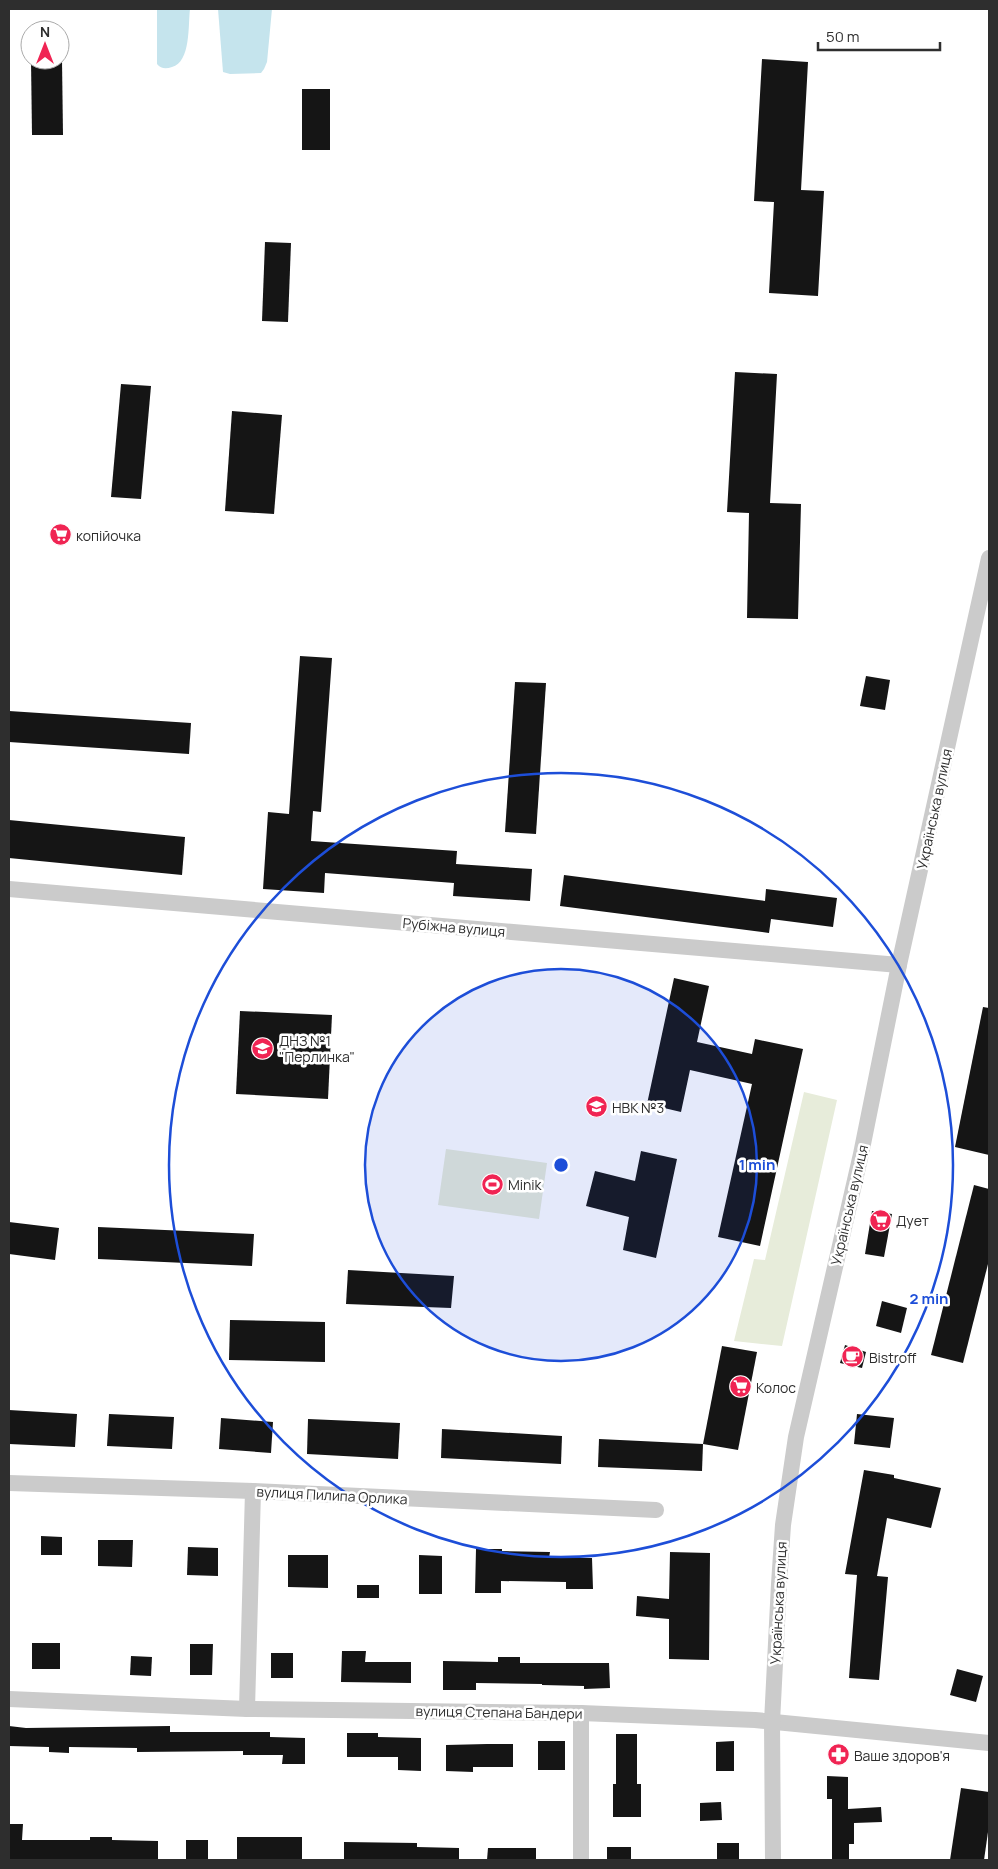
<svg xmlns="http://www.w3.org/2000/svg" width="998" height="1869" font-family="Manrope,sans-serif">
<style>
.green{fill:#e7ecda}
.water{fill:#c5e4ed}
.building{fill:#151515}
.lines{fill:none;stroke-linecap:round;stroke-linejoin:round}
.street{stroke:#cbcbcb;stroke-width:16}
.ring{fill:none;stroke:#1d4ed8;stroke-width:2.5}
.labels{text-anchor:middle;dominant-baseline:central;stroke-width:5;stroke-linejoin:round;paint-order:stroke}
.poi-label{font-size:14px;fill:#2e2e2e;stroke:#fff;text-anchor:start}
.street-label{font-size:14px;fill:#2e2e2e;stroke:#fff}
.centre{fill:#1d4ed8;stroke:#fff;stroke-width:2.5}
.ring-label{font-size:15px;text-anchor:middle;font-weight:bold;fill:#1d4ed8;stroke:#fff;stroke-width:5;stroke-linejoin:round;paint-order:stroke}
</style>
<rect width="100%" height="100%" fill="#fff"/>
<g class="green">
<path d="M804 1092 837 1100 782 1346 734 1341 754 1259 765 1260Z"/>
<path d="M446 1149 547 1163 539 1219 438 1205Z"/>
</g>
<g class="water">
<path d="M157 9H190C188 25 191 62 172 67 166 69 161 69 157 64Z"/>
<path d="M218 9H272L267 62 264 69 261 73 230 74 223 72Z"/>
</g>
<g class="building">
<path d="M762 59 808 62 801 190 824 191 818 296 769 293 774 202 754 201Z"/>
<path d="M31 60H62L63 135H32Z"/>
<rect x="302" y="89" width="28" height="61"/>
<path d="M265 242 291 243 288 322 262 321Z"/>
<path d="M735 372 777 374 770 503 801 504 798 619 747 618 749 513 727 512Z"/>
<path d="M121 384 151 386 141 499 111 497Z"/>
<path d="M232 411 282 415 274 514 225 511Z"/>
<path d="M300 656 332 658 321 812 313 811 311 841 457 851 456 864 532 869 530 901 453 896 454 883 325 873 324 893 263 889 268 812 289 814Z"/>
<path d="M866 676 890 680 885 710 860 706Z"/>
<path d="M515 682 546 683 536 834 505 832Z"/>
<path d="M9 711 191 723 189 754 9 742Z"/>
<path d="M9 820 185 837 182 875 9 858Z"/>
<path d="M564 875 765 901 766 889 837 898 833 927 771 919 769 933 560 906Z"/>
<path d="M674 978 709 986 697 1042 752 1054 755 1039 803 1049 760 1246 718 1237 752 1084 690 1070 681 1112 647 1104Z"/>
<path d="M983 1007 989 1008V1155L955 1147Z"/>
<path d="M240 1011 332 1015 328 1099 236 1094Z"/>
<path d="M641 1151 677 1159 656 1258 623 1250 629 1217 586 1206 595 1171 635 1181Z"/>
<path d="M974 1185 989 1189V1260L963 1363 931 1355Z"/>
<path d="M872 1211 892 1214 884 1257 865 1254Z"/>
<path d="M9 1222 59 1228 55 1260 9 1254Z"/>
<path d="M98 1227 254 1234 252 1266 98 1259Z"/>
<path d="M348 1270 454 1276 451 1308 346 1304Z"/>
<path d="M882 1301 907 1308 901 1333 876 1326Z"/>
<path d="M230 1320 325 1322V1362L229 1360Z"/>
<path d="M845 1345 866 1352 862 1368 840 1363Z"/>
<path d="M722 1346 757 1352 738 1450 703 1444Z"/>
<path d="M9 1410 77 1414 75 1447 9 1444Z"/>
<path d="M109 1414 174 1417 172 1449 107 1446Z"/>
<path d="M857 1414 894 1418 890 1448 854 1444Z"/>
<path d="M221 1418 273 1422 271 1453 219 1449Z"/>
<path d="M308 1419 400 1423 398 1459 307 1454Z"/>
<path d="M442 1429 562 1436 561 1464 441 1458Z"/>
<path d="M599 1439 703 1444 702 1471 598 1467Z"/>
<path d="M864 1470 894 1475V1478L941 1488 931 1528 887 1518 877 1576 888 1577 879 1680 849 1678 857 1575 845 1574Z"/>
<path d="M41 1536 62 1537V1555H41Z"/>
<path d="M98 1540H133L132 1567 98 1566Z"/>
<path d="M188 1547 218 1548V1576L187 1575Z"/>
<path d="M476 1549H502V1551L550 1552 549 1558H592L593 1589H566V1582L501 1581V1593H475Z"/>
<path d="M670 1552 710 1553 709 1660 669 1659V1619L636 1616 637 1596 669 1599Z"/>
<path d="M288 1555H328V1588L288 1587Z"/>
<path d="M419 1555 442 1556V1594H419Z"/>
<rect x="357" y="1585" width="22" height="13"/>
<rect x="32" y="1643" width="28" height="26"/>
<path d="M190 1644H213L212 1675H190Z"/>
<path d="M342 1651H366L365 1662H411V1683L341 1682Z"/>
<rect x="271" y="1653" width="22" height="25"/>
<path d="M131 1656 152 1657 151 1676 130 1675Z"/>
<path d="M498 1657H520V1663H609L610 1688 584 1689V1686L542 1685V1684L476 1683V1690H443V1661L498 1662Z"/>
<path d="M957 1669 983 1676 976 1702 950 1695Z"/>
<path d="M9 1726 26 1728 170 1726V1732H270V1737L305 1738V1764H282L283 1755H243V1751L137 1752V1748L69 1747V1753L49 1752V1747L9 1746Z"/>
<path d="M347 1733H378V1737L421 1738V1771L398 1770V1757H347Z"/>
<path d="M616 1734H637V1784H641V1817H613V1784H616Z"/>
<rect x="538" y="1741" width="27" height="29"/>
<path d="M734 1741V1771H716V1742Z"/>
<path d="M487 1744H513V1767H473V1772L446 1771V1745Z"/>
<path d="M827 1776 848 1777V1809L881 1807 882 1822 854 1823V1844H849V1860H832V1799H827Z"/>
<path d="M961 1788 989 1792V1825L984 1860H950Z"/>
<path d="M721 1802 722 1820 700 1821V1803Z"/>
<path d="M9 1824H23L22 1840H90V1837H112V1840L158 1841V1860H9Z"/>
<rect x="237" y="1837" width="65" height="23"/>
<rect x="186" y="1840" width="22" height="20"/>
<path d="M344 1842 417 1843V1847L459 1848V1860H344Z"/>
<rect x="717" y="1843" width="22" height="17"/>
<rect x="607" y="1847" width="24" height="13"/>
<path d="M488 1848H536V1860H487Z"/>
</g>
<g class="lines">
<g class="street">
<path d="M9 889 899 965"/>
<path d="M9 1483 253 1491 656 1510"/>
<path d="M9 1699 247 1709 581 1713 755 1720 989 1743"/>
<path d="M247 1709 253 1491"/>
<path d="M581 1860V1713"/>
<path d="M773 1860 772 1722 779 1584 783 1525 796 1437 861 1154 899 965 989 558"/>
</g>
</g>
<circle cx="561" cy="1165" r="196" fill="#1d4ed8" fill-opacity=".12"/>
<g class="ring">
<circle cx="561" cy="1165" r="196"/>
<circle cx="561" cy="1165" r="392"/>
</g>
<defs>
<symbol id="supermarket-disc" viewBox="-11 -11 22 22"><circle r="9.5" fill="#f02453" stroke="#fff"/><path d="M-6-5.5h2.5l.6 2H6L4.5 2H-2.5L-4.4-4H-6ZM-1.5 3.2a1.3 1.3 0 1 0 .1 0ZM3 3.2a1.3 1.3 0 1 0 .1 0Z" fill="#fff"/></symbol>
<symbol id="school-disc" viewBox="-11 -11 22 22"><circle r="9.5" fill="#f02453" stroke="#fff"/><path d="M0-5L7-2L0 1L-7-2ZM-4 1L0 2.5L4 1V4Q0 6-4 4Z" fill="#fff"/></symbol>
<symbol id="stadium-disc" viewBox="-11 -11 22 22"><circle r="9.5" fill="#f02453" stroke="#fff"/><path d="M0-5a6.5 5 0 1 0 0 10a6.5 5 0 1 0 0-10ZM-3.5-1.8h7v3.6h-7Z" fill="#fff"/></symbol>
<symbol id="cafe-disc" viewBox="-11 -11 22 22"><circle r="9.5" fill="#f02453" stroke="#fff"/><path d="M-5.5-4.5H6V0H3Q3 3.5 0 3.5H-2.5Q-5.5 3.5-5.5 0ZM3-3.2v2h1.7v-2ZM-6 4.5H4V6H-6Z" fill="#fff"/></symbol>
<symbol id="pharmacy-disc" viewBox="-11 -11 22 22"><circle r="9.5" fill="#f02453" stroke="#fff"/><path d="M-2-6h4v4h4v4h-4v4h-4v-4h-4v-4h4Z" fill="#fff"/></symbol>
</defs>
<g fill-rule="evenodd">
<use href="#supermarket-disc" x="48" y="522" width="25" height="25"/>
<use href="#school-disc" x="250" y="1036" width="25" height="25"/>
<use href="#school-disc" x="584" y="1094" width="25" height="25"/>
<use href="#stadium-disc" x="480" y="1172" width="25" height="25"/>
<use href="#supermarket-disc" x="868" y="1208" width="25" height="25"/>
<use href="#cafe-disc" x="840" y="1344" width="25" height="25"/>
<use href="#supermarket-disc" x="728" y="1374" width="25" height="25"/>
<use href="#pharmacy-disc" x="826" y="1742" width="25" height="25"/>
</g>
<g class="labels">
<g class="poi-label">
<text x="76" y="535">копійочка</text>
<text x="279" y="1040">ДНЗ №1<tspan x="279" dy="16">"Перлинка"</tspan></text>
<text x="612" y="1107">НВК №3</text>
<text x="508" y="1184">Minik</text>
<text x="896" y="1220">Дует</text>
<text x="869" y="1357">Bistroff</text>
<text x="756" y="1387">Колос</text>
<text x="854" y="1755">Ваше здоров'я</text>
</g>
<g class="street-label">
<text transform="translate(934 809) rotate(-78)">Українська вулиця</text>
<text transform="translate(454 927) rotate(5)">Рубіжна вулиця</text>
<text transform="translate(849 1205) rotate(-77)">Українська вулиця</text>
<text transform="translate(332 1495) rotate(3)">вулиця Пилипа Орлика</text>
<text transform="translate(778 1603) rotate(-87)">Українська вулиця</text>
<text transform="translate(499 1712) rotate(1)">вулиця Степана Бандери</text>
</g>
</g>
<circle cx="561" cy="1165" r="8" class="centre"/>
<g class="ring-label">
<text x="757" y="1170">1 min</text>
<text x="929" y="1304">2 min</text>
</g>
<rect width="998" height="1869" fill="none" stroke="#2e2e2e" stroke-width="20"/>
<g transform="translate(45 45)"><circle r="24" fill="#ffffff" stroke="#ababab"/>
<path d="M0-4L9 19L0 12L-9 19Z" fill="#f02453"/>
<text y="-8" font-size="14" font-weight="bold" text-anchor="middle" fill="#2e2e2e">N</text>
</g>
<path d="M818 42v8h122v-8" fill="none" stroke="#2e2e2e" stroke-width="2.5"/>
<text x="826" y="42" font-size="15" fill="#2e2e2e" stroke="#ffffff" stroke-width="4" paint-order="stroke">50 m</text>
</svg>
